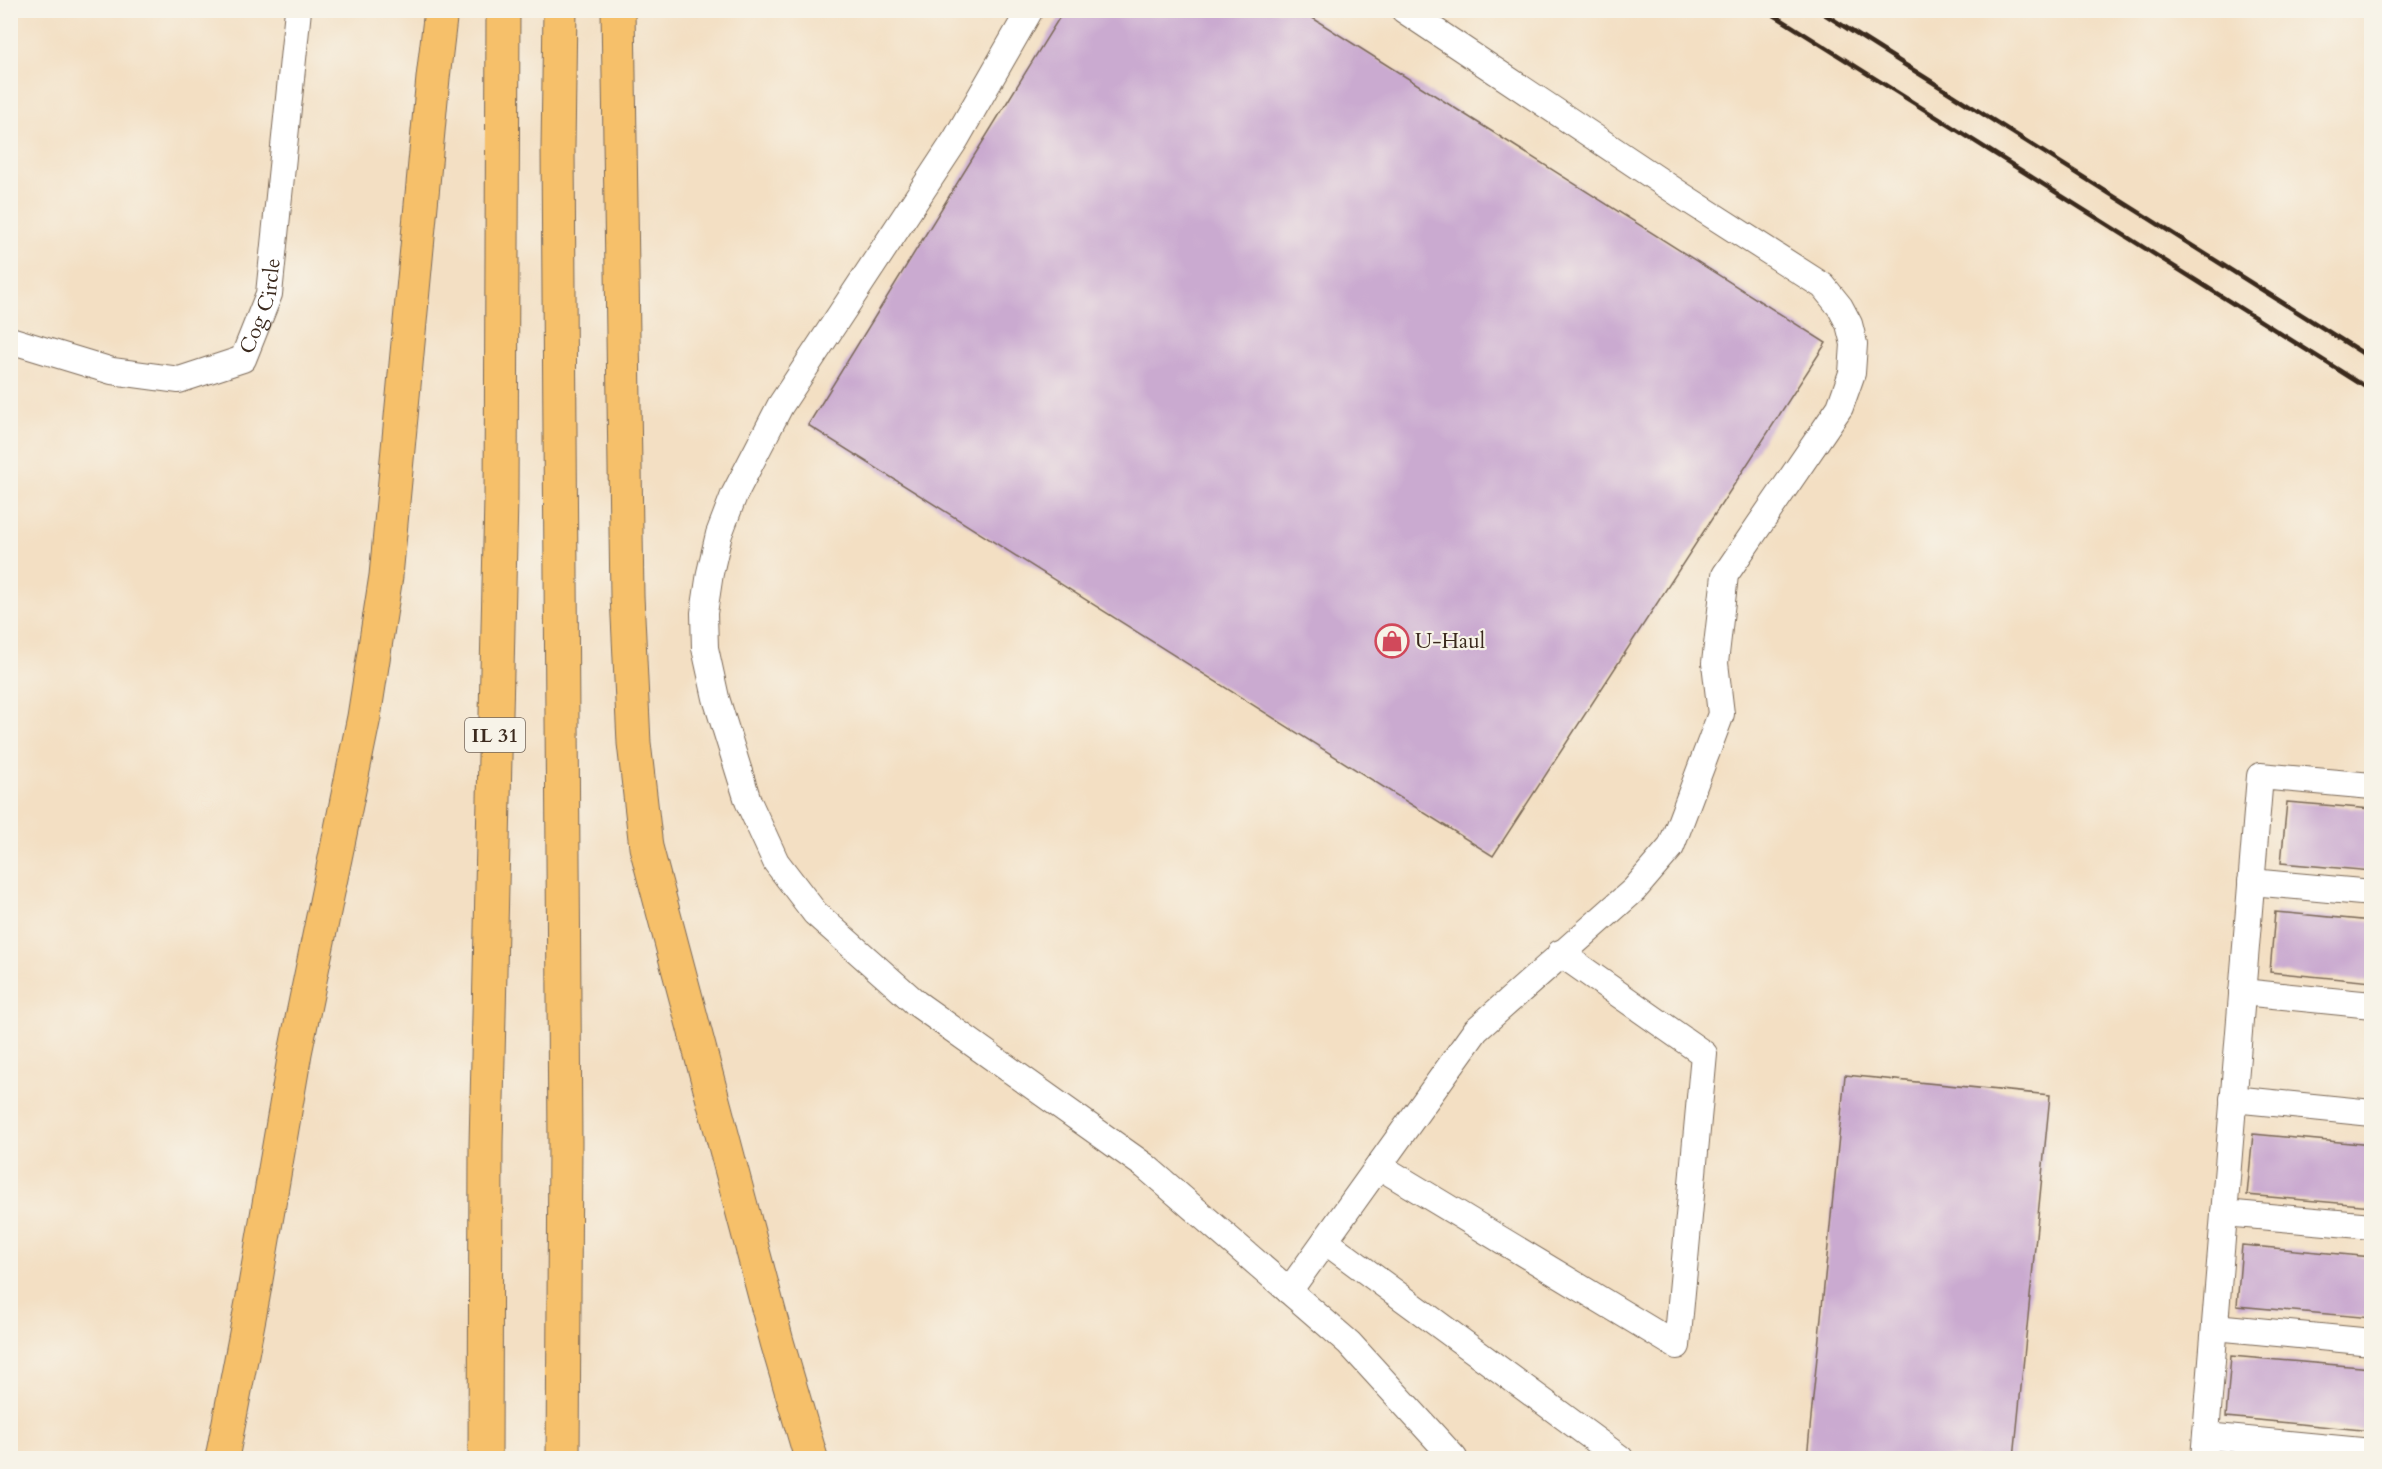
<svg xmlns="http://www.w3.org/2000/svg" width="2382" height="1469" font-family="Cardo,serif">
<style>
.building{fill:#caaad0}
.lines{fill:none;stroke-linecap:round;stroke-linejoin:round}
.service-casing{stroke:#7b6958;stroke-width:28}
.primary-casing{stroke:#7b6958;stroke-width:35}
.service{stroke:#fff;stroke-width:26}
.primary{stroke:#f6c06b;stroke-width:33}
.rail{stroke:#3b2a1e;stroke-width:4.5}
.labels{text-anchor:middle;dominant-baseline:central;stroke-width:4.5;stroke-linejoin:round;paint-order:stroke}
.shield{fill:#f7f3e8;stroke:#73665b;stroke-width:1.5}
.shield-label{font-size:20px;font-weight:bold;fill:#3b2a1e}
.street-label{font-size:21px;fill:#3b2a1e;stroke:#f7f3e8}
.poi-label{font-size:21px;fill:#3b2a1e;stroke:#f7f3e8;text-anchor:start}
</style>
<rect width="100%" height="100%" fill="#f7f3e8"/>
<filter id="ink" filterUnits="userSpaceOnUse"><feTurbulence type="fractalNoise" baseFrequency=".0167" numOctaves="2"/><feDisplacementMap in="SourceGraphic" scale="12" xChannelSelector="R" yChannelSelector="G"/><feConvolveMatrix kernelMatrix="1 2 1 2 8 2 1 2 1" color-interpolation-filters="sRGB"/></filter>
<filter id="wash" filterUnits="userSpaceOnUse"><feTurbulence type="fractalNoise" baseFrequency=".008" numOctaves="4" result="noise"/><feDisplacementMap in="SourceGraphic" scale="24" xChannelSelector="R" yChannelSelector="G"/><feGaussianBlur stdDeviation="1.35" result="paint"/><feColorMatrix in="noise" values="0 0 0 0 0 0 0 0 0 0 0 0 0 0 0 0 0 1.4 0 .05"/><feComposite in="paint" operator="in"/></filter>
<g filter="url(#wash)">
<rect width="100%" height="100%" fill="#f3dfc3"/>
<g id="blocks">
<g class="building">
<path d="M1064 10H1300L1826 343 1493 856 808 425Z"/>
<path d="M2287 802 2372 809V871L2281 863Z"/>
<path d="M2275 912 2372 921V982L2270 972Z"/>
<path d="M1845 1075 2050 1095 2014 1458H1807Z"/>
<path d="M2253 1134 2372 1145V1206L2247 1195Z"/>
<path d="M2242 1245 2372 1257V1318L2237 1306Z"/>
<path d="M2231 1356 2372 1368V1431L2226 1417Z"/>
</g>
</g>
</g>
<g filter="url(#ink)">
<use href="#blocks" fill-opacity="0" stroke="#7b6958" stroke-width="1.5"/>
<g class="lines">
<defs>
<g id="service">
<path d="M1030 10 956 139 780 406 734 495 719 534 710 573 704 613 705 648 716 698 748 801 776 862 815 913 916 1003 1145 1166 1349 1343 1454 1458"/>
<path id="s1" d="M10 340 112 371 179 380 243 359 269 294 298 10"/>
<path d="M2251 882 2372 893"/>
<path d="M2242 992 2372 1005"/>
<path d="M2233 1099 2372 1113"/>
<path d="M1379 1166 1677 1346 1704 1054 1560 953"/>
<path d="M2224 1213 2372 1226"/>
<path d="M1325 1241 1620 1458"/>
<path d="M1289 1291 1476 1030 1634 890 1671 847 1721 714 1715 663 1725 575 1840 407 1852 373 1854 344 1849 324 1840 307 1823 286 1684 197 1404 10"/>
<path d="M2215 1327 2372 1342"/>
<path d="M2206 1436 2372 1452"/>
<path d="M2204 1458 2260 776 2372 786"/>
</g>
<g id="primary">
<path d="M560 10 558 148 565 1143 563 1458"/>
<path d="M618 10 627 596 634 743 646 847 777 1342 811 1458"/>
<path d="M222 1458 253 1297 295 1053 364 717 386 576 433 78 441 10"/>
<path d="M485 1458 486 1144 501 499 503 10"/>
</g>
</defs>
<use href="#service" class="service-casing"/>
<use href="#primary" class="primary-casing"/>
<use href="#service" class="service"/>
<use href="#primary" class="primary"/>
<g class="rail">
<path d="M1766 10 2372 391"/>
<path d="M1818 10 2372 359"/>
</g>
</g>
</g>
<defs>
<symbol id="shop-ring" viewBox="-11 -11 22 22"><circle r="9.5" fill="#f7f3e8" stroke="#d1495b" stroke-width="1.5"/><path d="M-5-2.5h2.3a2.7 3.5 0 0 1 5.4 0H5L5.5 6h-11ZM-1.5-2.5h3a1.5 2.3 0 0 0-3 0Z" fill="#d1495b"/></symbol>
</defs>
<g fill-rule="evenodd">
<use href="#shop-ring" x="1373" y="622" width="38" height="38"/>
</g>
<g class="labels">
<rect class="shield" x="465" y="718" width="60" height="34" rx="4.5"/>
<g class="shield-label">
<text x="495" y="735">IL 31</text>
</g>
<g class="street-label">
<text stroke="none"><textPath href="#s1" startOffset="298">Cog Circle</textPath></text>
</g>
<g class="poi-label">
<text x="1415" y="641">U-Haul</text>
</g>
</g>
<rect width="2382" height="1469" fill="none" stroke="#f7f3e8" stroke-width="36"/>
</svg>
